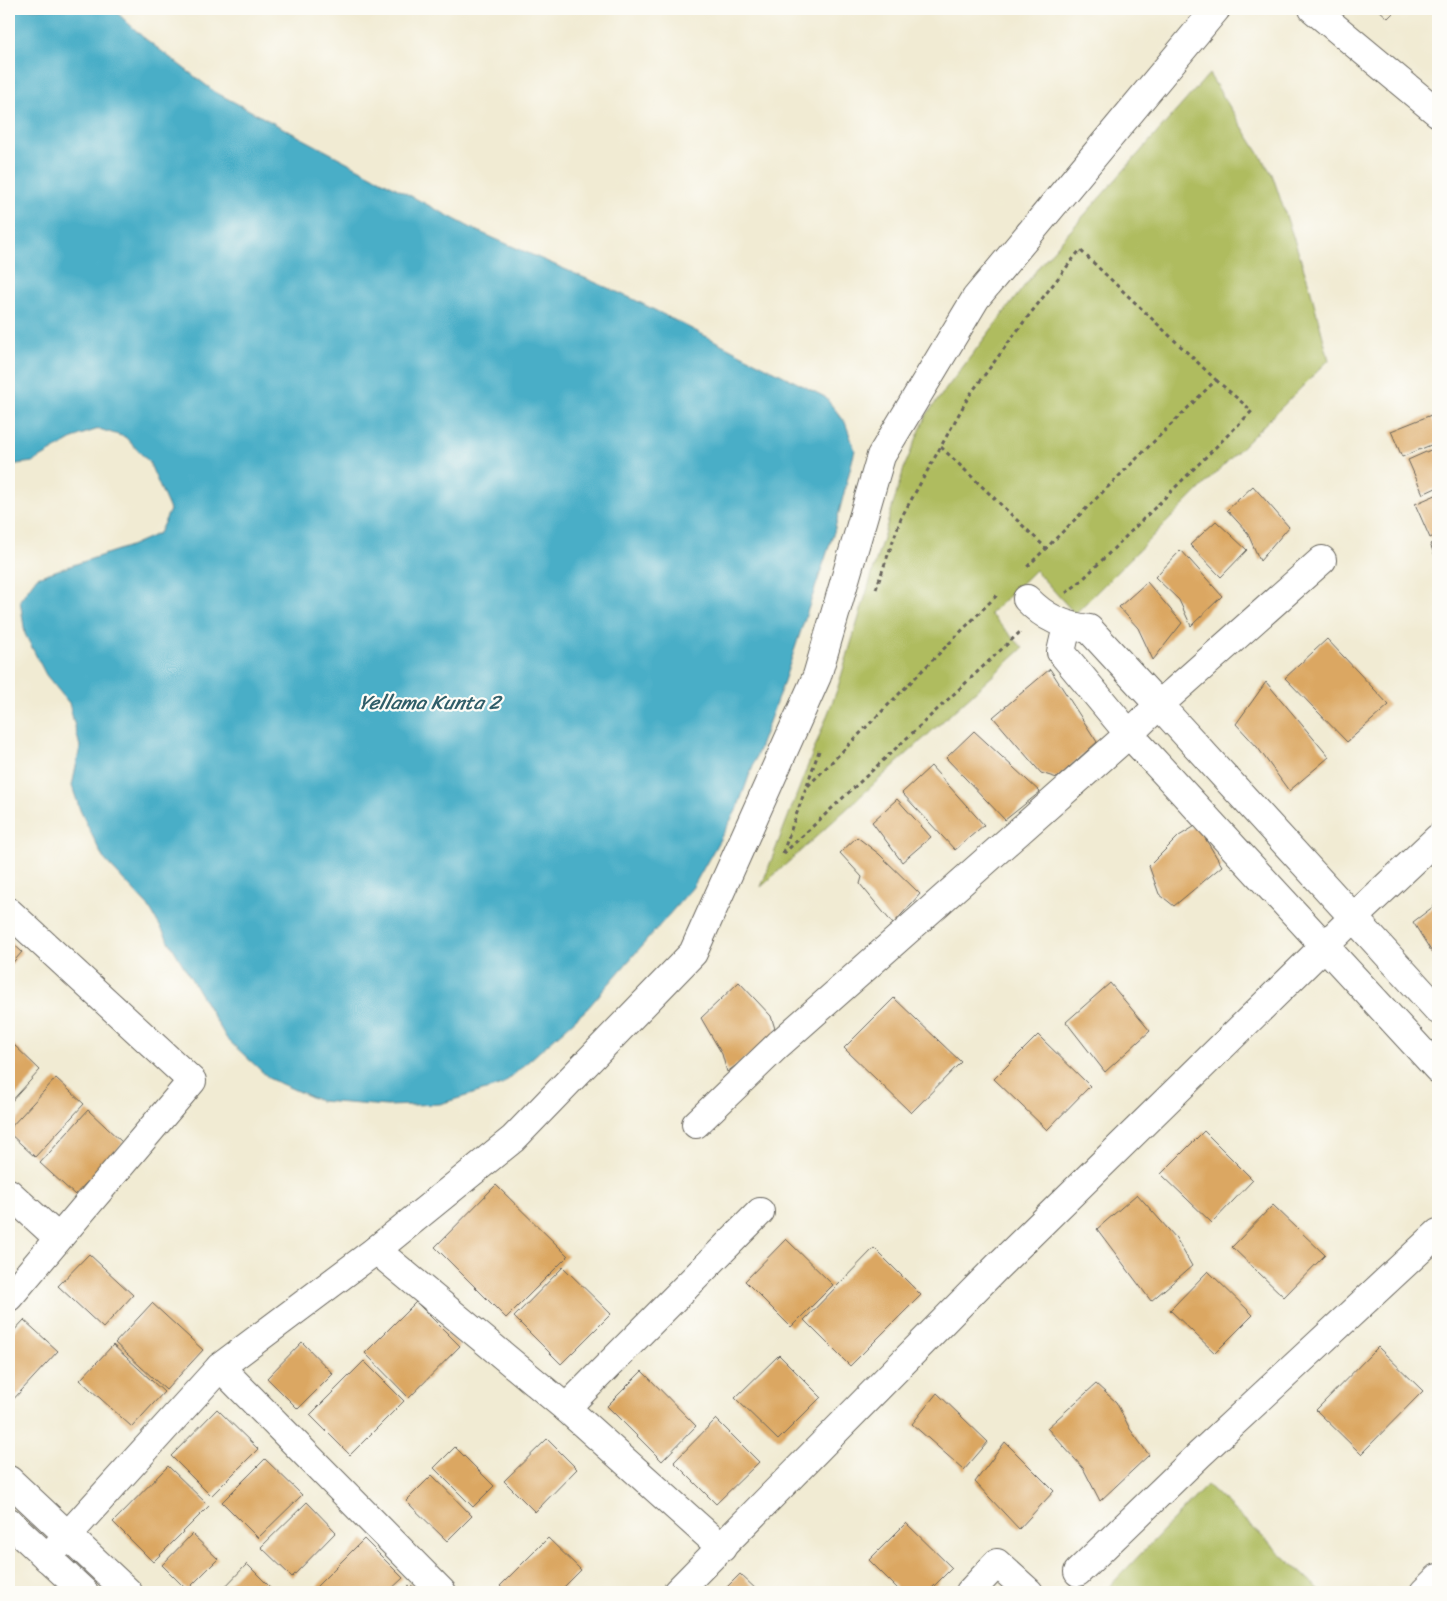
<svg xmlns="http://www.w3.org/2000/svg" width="1447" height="1601" font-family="Sriracha,sans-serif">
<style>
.green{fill:#afbc5e;stroke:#666c3d}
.water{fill:#48aec7;stroke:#326572}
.building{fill:#dba762}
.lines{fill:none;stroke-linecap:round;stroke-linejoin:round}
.minor-casing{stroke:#67645c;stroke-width:30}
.major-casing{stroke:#67645c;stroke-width:30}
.path{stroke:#67645c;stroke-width:3;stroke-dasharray:4 4;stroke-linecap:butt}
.minor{stroke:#fff;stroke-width:28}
.major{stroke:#fff;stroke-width:28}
.labels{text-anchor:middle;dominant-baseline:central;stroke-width:4.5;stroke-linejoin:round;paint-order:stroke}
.water-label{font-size:20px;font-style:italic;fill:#305e69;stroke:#fdfcf7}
</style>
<rect width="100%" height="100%" fill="#fdfcf7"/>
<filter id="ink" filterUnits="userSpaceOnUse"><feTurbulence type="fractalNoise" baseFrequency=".02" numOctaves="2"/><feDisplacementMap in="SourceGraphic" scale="10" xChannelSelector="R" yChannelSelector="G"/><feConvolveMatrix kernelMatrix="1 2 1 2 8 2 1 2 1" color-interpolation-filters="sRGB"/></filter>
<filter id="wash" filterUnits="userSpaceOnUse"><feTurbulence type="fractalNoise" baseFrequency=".0096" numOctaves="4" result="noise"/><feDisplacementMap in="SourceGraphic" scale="20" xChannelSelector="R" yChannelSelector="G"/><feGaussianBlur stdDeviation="1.12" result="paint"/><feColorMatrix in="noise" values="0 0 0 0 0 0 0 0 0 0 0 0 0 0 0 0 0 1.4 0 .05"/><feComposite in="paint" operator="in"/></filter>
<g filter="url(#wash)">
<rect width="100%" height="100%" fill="#f1ebd3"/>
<g class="green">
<path d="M1209 74 1272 174 1309 284 1329 360 1075 614 1035 570 990 614 1023 648 761 887 837 690 905 465 927 414 1041 264Z"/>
<path d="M1207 1485 1322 1592H1104Z"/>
</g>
<path class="water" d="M9 9H113L143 37 215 92 475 230 633 299 825 397 845 422 855 450 834 532 783 684 737 809 693 887 587 1009 502 1085 440 1104 387 1106 320 1101 270 1079 227 1039 148 906 103 858 80 810 72 786 80 747 69 703 46 675 25 634 20 600 37 577 130 546 159 533 170 510 149 462 125 437 99 429 80 435 33 462 9 465Z"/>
<g id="blocks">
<g class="building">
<path d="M1378 9H1397L1388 18Z"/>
<path d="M1431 415 1438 434V442L1402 457 1391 431Z"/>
<path d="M1435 448 1438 456V487L1423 494 1408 460Z"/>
<path d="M1253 486 1289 527 1260 561 1247 532 1227 510Z"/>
<path d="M1438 494V534L1430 538 1415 504Z"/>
<path d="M1216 521 1247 550 1221 577 1190 545Z"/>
<path d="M1438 540V563L1430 544Z"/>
<path d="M1181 550 1222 596 1191 626 1179 600 1155 577Z"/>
<path d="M1147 582 1182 623 1153 660 1138 628 1119 607Z"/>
<path d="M1327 639 1389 705 1347 742 1285 678Z"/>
<path d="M1050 669 1097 742 1057 778 1041 773 993 717Z"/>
<path d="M1266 682 1329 757 1289 791 1258 748 1236 724Z"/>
<path d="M974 731 1040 792 1005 820 946 758Z"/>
<path d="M931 766 984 825 955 850 902 793Z"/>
<path d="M897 799 931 837 902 862 872 822Z"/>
<path d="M1197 825 1222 866 1174 906 1159 894 1149 866 1179 836Z"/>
<path d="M857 837 879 854 920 894 893 924 860 884 862 877 840 853Z"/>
<path d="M1438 903V962L1413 922Z"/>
<path d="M9 940 22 952 9 967Z"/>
<path d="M739 982 771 1016 777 1035 727 1072 722 1054 701 1018Z"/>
<path d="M1110 983 1150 1031 1105 1072 1066 1022Z"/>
<path d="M894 998 961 1062 911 1113 844 1048Z"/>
<path d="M1038 1035 1090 1086 1047 1130 994 1079Z"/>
<path d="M11 1042 40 1070 9 1104V1044Z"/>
<path d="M56 1078 84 1104 35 1157 9 1133V1129Z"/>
<path d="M88 1110 123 1143 75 1195 40 1163Z"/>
<path d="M1204 1131 1253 1180 1212 1223 1161 1174Z"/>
<path d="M496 1185 568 1256 506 1318 435 1247Z"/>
<path d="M1137 1194 1176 1238 1192 1266 1151 1301 1097 1229Z"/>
<path d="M1273 1205 1325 1255 1284 1297 1232 1247Z"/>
<path d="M786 1239 833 1285 791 1327 745 1281Z"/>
<path d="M874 1248 921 1295 850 1366 804 1320Z"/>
<path d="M89 1254 133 1295 103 1328 58 1286Z"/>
<path d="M563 1267 611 1314 561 1364 514 1317Z"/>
<path d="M1208 1271 1253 1315 1215 1353 1170 1310Z"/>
<path d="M416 1302 460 1346 409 1398 365 1353Z"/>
<path d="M152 1303 203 1350 166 1390 115 1343Z"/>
<path d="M24 1320 58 1351 9 1404V1336Z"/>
<path d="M302 1342 333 1374 298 1409 267 1378Z"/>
<path d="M113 1345 164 1392 132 1427 80 1380Z"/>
<path d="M1378 1347 1423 1391 1361 1454 1316 1410Z"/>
<path d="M779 1355 821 1397 778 1440 735 1398Z"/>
<path d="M364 1361 404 1401 350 1455 310 1415Z"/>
<path d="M642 1371 696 1426 662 1461 607 1406Z"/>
<path d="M1096 1384 1116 1402 1130 1429 1149 1455 1100 1501 1083 1468 1047 1428Z"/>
<path d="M937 1393 988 1442 964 1470 912 1424Z"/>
<path d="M217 1409 258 1449 211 1496 171 1456Z"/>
<path d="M716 1419 759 1462 716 1504 674 1462Z"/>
<path d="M547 1439 577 1469 535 1512 504 1481Z"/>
<path d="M1005 1442 1054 1491 1019 1529 975 1482Z"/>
<path d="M455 1447 494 1486 473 1507 434 1468Z"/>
<path d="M265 1459 302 1495 258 1538 222 1502Z"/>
<path d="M168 1466 209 1506 153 1562 113 1522Z"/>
<path d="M432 1475 472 1516 447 1541 406 1501Z"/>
<path d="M307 1502 336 1532 292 1577 261 1547Z"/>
<path d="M906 1523 952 1568 928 1592H901L869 1560Z"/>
<path d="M192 1534 218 1559 187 1590 162 1565Z"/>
<path d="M548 1538 581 1570 559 1592H506L500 1586Z"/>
<path d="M364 1539 403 1578 388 1592H311Z"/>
<path d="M247 1564 275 1592H220Z"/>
<path d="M740 1574 759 1592H722Z"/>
<path d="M410 1584 419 1592H402Z"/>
</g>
</g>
</g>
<g filter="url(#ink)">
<use href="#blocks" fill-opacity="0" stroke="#67645c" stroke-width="1"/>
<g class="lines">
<defs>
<g id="minor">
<path d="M1322 560 1159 705 1438 1010"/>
<path d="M1067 626 1061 652 1129 734 1438 1069"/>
<path d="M9 912 192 1081 9 1297"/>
<path d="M696 1124 778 1045 1129 734 1159 705 1089 629C1064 626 1045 618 1027 599"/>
<path d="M9 1193 58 1238"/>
<path d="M376 1250 566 1408 722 1548"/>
<path d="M220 1367 442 1592"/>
<path d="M566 1408 760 1212"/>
<path d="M9 1480 128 1592"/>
<path d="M9 1522 84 1592"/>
<path d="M47 1558 220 1367 376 1250 513 1139 693 953 817 676 881 456 976 298 1216 9"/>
<path d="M1078 1572 1199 1455 1438 1233"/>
<path d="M677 1592 997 1267 1353 918 1438 838"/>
<path d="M970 1592 997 1563 1029 1592"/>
<path d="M1424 1592 1438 1578"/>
</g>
<path id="major" d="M1313 9 1438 113"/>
</defs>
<use href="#minor" class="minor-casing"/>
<use href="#major" class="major-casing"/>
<g class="path">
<path d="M941 447 1047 549"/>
<path d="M876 589 901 518 969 396 1023 323 1080 250 1216 380 1025 569"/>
<path d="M1066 593 1080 582 1252 411 1216 380"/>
<path d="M819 751 782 855 1020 632"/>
<path d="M808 786 997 595"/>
</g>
<use href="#minor" class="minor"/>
<use href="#major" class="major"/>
</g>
</g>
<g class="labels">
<g class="water-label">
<text x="430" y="702">Yellama Kunta 2</text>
</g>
</g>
<rect width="1447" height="1601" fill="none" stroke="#fdfcf7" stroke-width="30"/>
</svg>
